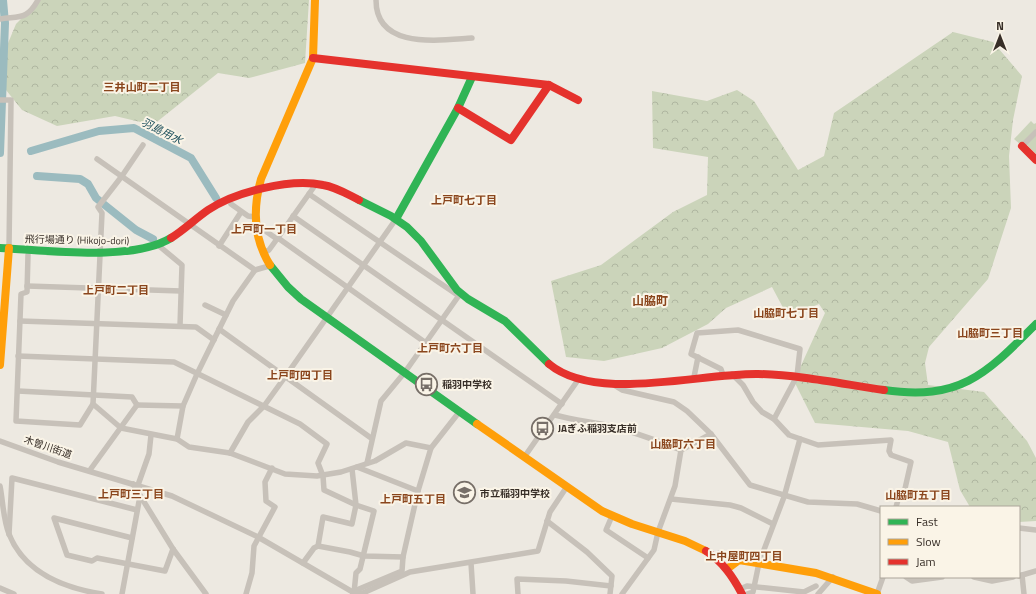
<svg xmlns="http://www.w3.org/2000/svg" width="1036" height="594" font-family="'Titillium Web','Noto Sans JP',sans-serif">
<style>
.forest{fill:url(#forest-crowns)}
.garden{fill:#cbd4ba}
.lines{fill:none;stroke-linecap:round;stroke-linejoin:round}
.river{stroke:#9bbbbf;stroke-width:8}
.street{stroke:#c7c1b9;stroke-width:5.5}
.fast{stroke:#30b455;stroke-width:8}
.slow{stroke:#ff9f0a;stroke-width:8}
.jam{stroke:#e5322d;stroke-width:8}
.labels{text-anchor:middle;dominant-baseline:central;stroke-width:4;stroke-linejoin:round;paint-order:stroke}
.street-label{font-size:10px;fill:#372e27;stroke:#faf4e7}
.poi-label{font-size:10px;font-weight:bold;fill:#372e27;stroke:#faf4e7;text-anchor:start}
.neighbourhood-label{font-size:11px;font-weight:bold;fill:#8a451c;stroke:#faf4e7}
.water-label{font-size:11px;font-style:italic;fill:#1b4e5b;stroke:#faf4e7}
.quarter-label{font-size:12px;font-weight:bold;fill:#8a451c;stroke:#faf4e7}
</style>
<defs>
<pattern id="forest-crowns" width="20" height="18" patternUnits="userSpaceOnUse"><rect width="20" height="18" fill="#cbd4ba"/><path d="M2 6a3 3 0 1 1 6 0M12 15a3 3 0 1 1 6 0" fill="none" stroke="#afb6a0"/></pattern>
</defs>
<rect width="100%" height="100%" fill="#ede9e1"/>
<g class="forest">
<path d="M40 0H309L305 63 249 78 218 73 153 125 115 116 57 126 22 110 6 90V48L16 24Z"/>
<path d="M953 32 993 42 1022 76 1013 120 1009 156 1011 208 988 279 929 347 925 363 928 385 984 392 1027 441 1036 458V521L1019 522V507H970L960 490 948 442 908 431 815 423 794 381 825 313 819 304 788 317 772 287 726 308 708 324 662 348 604 361 566 357 551 281 601 265 673 212 707 195 708 157 653 148 652 91 707 101 737 90 754 101 798 170 824 156 834 113Z"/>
</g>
<path class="garden" d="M1031 121 1034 124 1036 123V154L1024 142 1021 145 1014 139Z"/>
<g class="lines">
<g class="river">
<path d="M31 151 99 131 134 128 191 158 216 198"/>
<path d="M0 153 5 23 3 0"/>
<path d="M37 176 80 179 88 184 96 198 136 230 153 239"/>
</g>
<g class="street">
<path d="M376 0C376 50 439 40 472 38"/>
<path d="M0 19C20 16 27 20 38 0"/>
<path d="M0 100H11L9 248"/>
<path d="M143 145 122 176 98 207 102 213 93 404 121 428 177 439 189 447 230 453 285 474 317 476 341 472 375 461 406 443 431 448"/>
<path d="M1022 146 1036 132"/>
<path d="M97 159 255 270 269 266"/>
<path d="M309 194 459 296"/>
<path d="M231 204 248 216 255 217"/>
<path d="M293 216 562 404"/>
<path d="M256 232 264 230 277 239 316 184"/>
<path d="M278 238 426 343"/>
<path d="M158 245 182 265 180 326"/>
<path d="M219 246 241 212"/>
<path d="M263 253 269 250 277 239"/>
<path d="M28 255 27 292 21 294 16 421 80 425 93 404"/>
<path d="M27 286 181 291"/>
<path d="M205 305 226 315"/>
<path d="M20 321 196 327 214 340"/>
<path d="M219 329 371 438"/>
<path d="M18 356 174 362 300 424 327 444 318 463 323 476 324 490 356 505 352 524 323 517 318 546 314 548 303 563"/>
<path d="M732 374 743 385 753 402 762 412 774 419 789 435 818 445 891 440 889 451 891 455 911 462 904 493 898 500 896 507"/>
<path d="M723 375 721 369 691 354 697 333 738 330 800 349 797 376 774 419"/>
<path d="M694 377 698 357"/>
<path d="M614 385 622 390 674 402 687 411 711 434 750 485 808 502 857 504 881 511"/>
<path d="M18 391 132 397 137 405"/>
<path d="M137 405 183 406"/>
<path d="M555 415C573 420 592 422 610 426 635 432 658 441 681 450"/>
<path d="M177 439 183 406 197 374 233 301 255 270"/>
<path d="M0 441 58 462 172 496 258 537 356 594"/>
<path d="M230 453 248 422 264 406 285 377 396 219"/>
<path d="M525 456 578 380"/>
<path d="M367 463 381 401 405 372 460 294"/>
<path d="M357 467 418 491"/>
<path d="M352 469 356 505 374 511 360 569 356 573 354 593"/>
<path d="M90 470 137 405"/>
<path d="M133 484 173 549 206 594"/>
<path d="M138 485 149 454 151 435"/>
<path d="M0 486C3 501 3 519 9 534 24 572 64 588 102 594"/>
<path d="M671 499 730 505 741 508 773 524"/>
<path d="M612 516 606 530 648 558"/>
<path d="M547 521 587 552 612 576 610 594"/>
<path d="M1019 528 1036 530"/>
<path d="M9 534 12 478 137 510"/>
<path d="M132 538 54 518 67 555 92 561 97 558 165 571 173 549"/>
<path d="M318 546 350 552 364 556 403 557"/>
<path d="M719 553 739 560"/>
<path d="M471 563 473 594"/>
<path d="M1022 575 1024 594"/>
<path d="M1019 576 1036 571"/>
<path d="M906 577 912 581 942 577"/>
<path d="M974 577 992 581 1013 577"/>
<path d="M0 588 14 594"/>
<path d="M740 589 747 586 804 592 816 586"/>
<path d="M354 593H363L410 572 538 551 550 512 566 488"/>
<path d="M122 594 140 496"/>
<path d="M246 594 252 573 254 546 275 507 266 501 265 482 272 468"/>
<path d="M353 594 359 589 402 571 403 557 418 491 431 448 460 411"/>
<path d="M518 594 517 579 566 581 611 586"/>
<path d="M622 594 654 550 658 532 675 486 681 450 711 434"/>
<path d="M747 594 753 592 759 563 784 497 800 439"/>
<path d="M818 594 833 577"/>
<path d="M877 594 883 577"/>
</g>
<g class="fast">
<path d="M359 200 391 216 407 227 421 241 457 290 468 299 505 321 549 364"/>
<path d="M396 219 458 108 472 77"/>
<path d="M0 248C46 250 132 262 171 238"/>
<path d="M270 265 288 287 301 299 477 424"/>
<path d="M884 390C961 401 986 374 1036 324"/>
</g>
<g class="slow">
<path d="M270 265C253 238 253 208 261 179L313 58 315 0"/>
<path d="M0 365 9 248"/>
<path d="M477 424 602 511 632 524 685 541 706 551"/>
<path d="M727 569 739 560 816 573 877 594"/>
</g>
<g class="jam">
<path d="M313 58 549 85 578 100"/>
<path d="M458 108 511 140 549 85"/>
<path d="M1022 146 1036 160"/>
<path d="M171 238C184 230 195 219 208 210 235 192 290 178 323 185 336 187 347 194 359 200"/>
<path d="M549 364C596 403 699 373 758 374 801 375 842 384 884 390"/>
<path d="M706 551C723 562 733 577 742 594"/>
</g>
</g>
<defs>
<symbol id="bus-ring" viewBox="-11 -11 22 22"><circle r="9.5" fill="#faf4e7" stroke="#776f68" stroke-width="1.5"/><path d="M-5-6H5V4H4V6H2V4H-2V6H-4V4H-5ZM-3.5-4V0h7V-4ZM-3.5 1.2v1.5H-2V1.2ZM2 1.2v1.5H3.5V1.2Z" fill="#776f68"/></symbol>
<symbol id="school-ring" viewBox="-11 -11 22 22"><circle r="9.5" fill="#faf4e7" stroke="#776f68" stroke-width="1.5"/><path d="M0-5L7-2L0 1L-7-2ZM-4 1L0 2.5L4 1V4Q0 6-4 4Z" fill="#776f68"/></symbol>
</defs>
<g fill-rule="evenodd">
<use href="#bus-ring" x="414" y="372" width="25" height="25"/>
<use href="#bus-ring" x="530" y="416" width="25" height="25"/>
<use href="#school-ring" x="452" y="480" width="25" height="25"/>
</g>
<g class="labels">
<g class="street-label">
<text transform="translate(77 240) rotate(1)">飛行場通り (Hikojo-dori)</text>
<text transform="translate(48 447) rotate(19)">木曽川街道</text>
</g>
<g class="poi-label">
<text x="442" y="384">稲羽中学校</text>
<text x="558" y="428">JAぎふ稲羽支店前</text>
<text x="480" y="493">市立稲羽中学校</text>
</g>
<g class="neighbourhood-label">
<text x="142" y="87">三井山町二丁目</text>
<text x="464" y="200">上戸町七丁目</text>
<text x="264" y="229">上戸町一丁目</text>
<text x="116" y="290">上戸町二丁目</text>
<text x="786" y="313">山脇町七丁目</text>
<text x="990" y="333">山脇町三丁目</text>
<text x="450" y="348">上戸町六丁目</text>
<text x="300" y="375">上戸町四丁目</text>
<text x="683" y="444">山脇町六丁目</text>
<text x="131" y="494">上戸町三丁目</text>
<text x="918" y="495">山脇町五丁目</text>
<text x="413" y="499">上戸町五丁目</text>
<text x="744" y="556">上中屋町四丁目</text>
</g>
<g class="water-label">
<text transform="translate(162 131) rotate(27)">羽島用水</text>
</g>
<g class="quarter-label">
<text x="650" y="300">山脇町</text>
</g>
</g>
<rect x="880" y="506" width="140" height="72" fill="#faf4e7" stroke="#aca59a"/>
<rect x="888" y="519" width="20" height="6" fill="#30b455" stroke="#aca59a"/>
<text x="916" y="526" font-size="12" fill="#372e27">Fast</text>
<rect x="888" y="539" width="20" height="6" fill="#ff9f0a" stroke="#aca59a"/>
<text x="916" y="546" font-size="12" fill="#372e27">Slow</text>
<rect x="888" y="559" width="20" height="6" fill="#e5322d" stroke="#aca59a"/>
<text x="916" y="566" font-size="12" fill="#372e27">Jam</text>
<g transform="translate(1000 36)" stroke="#faf4e7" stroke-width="3" paint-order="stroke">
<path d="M0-3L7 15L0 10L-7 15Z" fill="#372e27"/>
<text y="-6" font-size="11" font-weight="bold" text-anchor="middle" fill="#372e27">N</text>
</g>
</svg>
